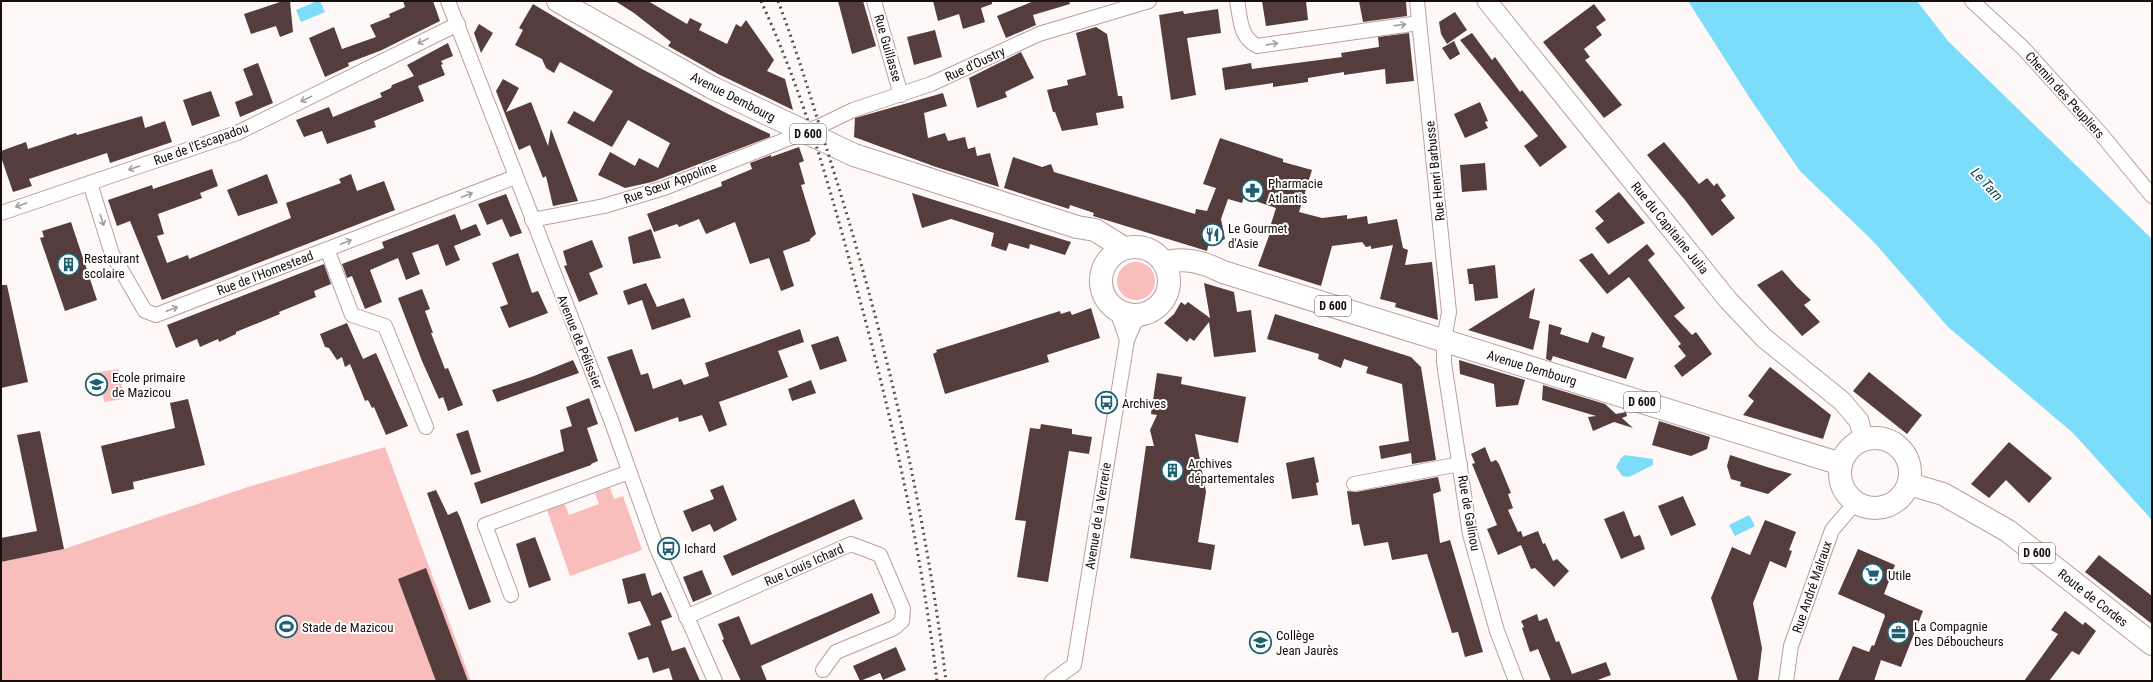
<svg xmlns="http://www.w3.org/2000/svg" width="2153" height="682" font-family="'Roboto Condensed',sans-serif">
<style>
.green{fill:#f9bdbc}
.water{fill:#7bddfa}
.building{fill:#543d3c}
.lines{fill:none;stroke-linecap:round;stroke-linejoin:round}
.street-casing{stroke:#bb9f9e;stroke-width:16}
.secondary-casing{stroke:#bb9f9e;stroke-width:21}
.primary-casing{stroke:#bb9f9e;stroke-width:24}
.street{stroke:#fff;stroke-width:14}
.secondary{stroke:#fff;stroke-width:19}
.primary{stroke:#fff;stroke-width:22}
.rail{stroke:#595150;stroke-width:3;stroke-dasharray:2 4;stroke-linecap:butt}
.oneway{stroke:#a29e9e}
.labels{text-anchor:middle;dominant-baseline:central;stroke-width:4;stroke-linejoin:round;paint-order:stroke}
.shield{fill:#fff;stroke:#5c5655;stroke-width:1}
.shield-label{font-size:12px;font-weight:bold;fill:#160d0c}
.street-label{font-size:13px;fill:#160d0c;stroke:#fff}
.poi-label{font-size:13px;fill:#160d0c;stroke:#fff;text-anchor:start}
.water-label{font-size:14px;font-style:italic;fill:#194552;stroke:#fff}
</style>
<rect width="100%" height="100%" fill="#fef8f8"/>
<g class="green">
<circle cx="1136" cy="281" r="19"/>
<path d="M119 369 124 399 104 402 99 372Z"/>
<path d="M385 447 471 681H1V562L64 549 248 487Z"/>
<path d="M610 488 614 499 623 496 642 550 570 576 547 510 565 504 569 515 599 504 595 493Z"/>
</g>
<g class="water">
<path d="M317 1H320L325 12 301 22 296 10Z"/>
<path d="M1688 1H1917L1948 41 2152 239V520L2072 432 1948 327 1873 241 1800 171 1751 100Z"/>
<path d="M1625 455 1653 459V465L1629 477 1622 476 1616 467 1621 458Z"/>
<path d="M1749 515 1755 526 1735 536 1729 525Z"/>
</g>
<g class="building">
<path d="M283 1H290L293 32 280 37 276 26 251 34 244 14Z"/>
<path d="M403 1H433L440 21 382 50 348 63 349 66 325 77 309 38 334 27 342 49 376 37 370 25 390 17 389 14 405 7Z"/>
<path d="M615 1H648L687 24 690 18 702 24 699 30 727 44 736 24 741 27 746 20 774 60 767 71 785 79 793 110 718 74 668 46 671 42 634 13Z"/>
<path d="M838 1H863L876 46 852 54Z"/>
<path d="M933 1H992V4L981 8 985 22 963 29 959 14 938 21Z"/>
<path d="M1034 1H1069L1070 4 1033 15 1036 25 1006 38 997 16Z"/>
<path d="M1262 1H1306L1308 20 1266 26Z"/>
<path d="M1359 1H1406L1407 16 1363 22Z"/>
<path d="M533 4 640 68 728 114 770 134V137L652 182 625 188 598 175 610 152 635 166 639 158 658 168 670 143 628 120 612 147 567 123 574 111 594 122 613 91 560 62 554 73 546 68 542 59 515 45 523 30 519 28Z"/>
<path d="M1594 4 1606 20 1596 27 1602 35 1584 49 1590 57 1585 60 1622 105 1604 118 1543 42Z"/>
<path d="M1218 9 1221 33 1187 38 1196 95 1171 100 1159 15 1183 11 1184 14Z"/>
<path d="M1455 12 1467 30 1447 44 1441 34 1439 22Z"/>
<path d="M479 24 493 33 481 53 474 33Z"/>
<path d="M1096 27 1107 34 1118 96H1122L1124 108 1096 113 1098 125 1062 131 1055 112H1053L1047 90 1068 85 1067 80 1086 75 1076 33Z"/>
<path d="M935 30 942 57 914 65 907 37Z"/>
<path d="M1409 33 1414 81 1386 84 1385 69 1344 75V72L1308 78V82L1273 87V83L1225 90 1222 68 1251 63 1252 69 1342 57 1341 53 1379 47 1378 37Z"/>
<path d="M1472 33 1492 60 1495 57 1520 92 1522 90 1567 147 1540 167 1524 146 1538 136 1460 40Z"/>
<path d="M1454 41 1460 54 1450 60 1442 48Z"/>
<path d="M448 43 453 56 441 61 443 64 441 65 445 75 418 86 424 101 374 121 376 127 327 144 322 131 304 137 296 120 329 107 333 117 382 97 380 93 391 88 392 85 414 76 407 65Z"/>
<path d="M1021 52 1034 78 1005 92 1007 97 977 108 969 78Z"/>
<path d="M258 63 273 103 240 117 235 102 253 95 243 69Z"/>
<path d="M503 79 519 88 506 112 531 102 548 146 551 129 578 201 553 206 546 176 543 178 530 145 519 150 496 91Z"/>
<path d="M211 91 220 116 192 126 183 100Z"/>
<path d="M943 93 947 106 924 113 928 138 945 133 948 141 965 137 968 149 975 147 977 156 990 153 999 187 936 167 854 137 855 118Z"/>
<path d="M1480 102 1488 121 1485 122 1488 128 1465 138 1454 114Z"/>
<path d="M142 116 145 128 165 121 172 142 110 163 107 153 29 179 32 186 13 192 1 157V151L26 142 28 149 76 133 77 135Z"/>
<path d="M1220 138 1283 159V162L1312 170 1299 212 1322 218 1347 215V219L1367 216 1368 224 1397 219 1403 248 1408 250 1405 265 1432 262 1438 320 1395 307 1396 303 1380 299 1393 245 1371 249V246L1366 247 1362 242 1332 246 1321 286 1258 266 1273 225 1271 224 1276 208 1244 197 1242 203 1228 199 1221 219 1225 239 1208 246 1207 251 1093 216 1094 213 1070 205 1069 209 1004 188 1013 157 1042 167 1051 164 1054 172 1195 214 1196 209 1207 211 1216 188 1203 184Z"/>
<path d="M1664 142 1699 184 1707 178 1714 186 1717 183 1726 196 1721 200 1735 218 1712 236 1685 200 1647 155Z"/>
<path d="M799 147 804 161 799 163 805 184 801 185 816 234 810 239V241L783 251 794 286 781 291 769 258 750 264 735 222 706 234 699 219 679 227 677 224 654 232 647 214 722 186 721 182 752 169 750 163 771 155V157Z"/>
<path d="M1485 163 1487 190 1462 192 1460 165Z"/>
<path d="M212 169 218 186 200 193 202 198 158 214 164 234 157 236 167 263 188 255 189 259 291 218 286 203 341 183 339 179 351 174 357 191 384 181 395 210 162 300 130 221 117 226 108 200 152 185 153 189Z"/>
<path d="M267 174 278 203 238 216 227 190Z"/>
<path d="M1619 192 1645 223 1608 244 1595 228 1604 221 1595 211Z"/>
<path d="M912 193 947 204 1071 242 1065 255 1030 244 1029 249 1009 243 1006 251 991 246 994 233 951 219 922 228Z"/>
<path d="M506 194 522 233 510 237 502 219 487 225 478 204Z"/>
<path d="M455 214 461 230 476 224 481 235 454 246 460 260 446 266 438 244 412 253 420 274 406 280 398 258 370 270 382 302 365 309 352 276 347 278 342 264 384 248 382 242Z"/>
<path d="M71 222 97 300 65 311 40 238 44 237 42 231Z"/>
<path d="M651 229 661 258 633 264 628 237Z"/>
<path d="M592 240 603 267 589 273 598 294 579 302 564 266 567 265 563 251Z"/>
<path d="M1647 244 1655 254 1648 260 1685 308 1674 316 1692 335 1696 332 1712 354 1682 377 1674 366 1686 356 1678 346 1681 344 1629 277 1607 294 1579 260 1592 253 1609 275Z"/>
<path d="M518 253 532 293 538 291 548 313 509 328 500 307 508 304 492 263Z"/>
<path d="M324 264 331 284 314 291 316 297 279 312 280 314 236 332V334L219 342 218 339 200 347 197 339 176 348 167 325Z"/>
<path d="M1495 265 1498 298 1475 301 1473 284H1469L1467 269Z"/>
<path d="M1782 270 1797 287 1811 300 1804 305 1820 322 1802 336 1757 285Z"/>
<path d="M646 283 657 307 684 298 691 317 652 330 642 300 628 305 623 291Z"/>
<path d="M1204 283 1234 292 1237 312 1251 310 1256 352 1214 357 1209 322 1194 341 1190 338 1187 342 1164 323 1174 314 1181 302 1185 305 1188 302 1210 318Z"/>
<path d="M1 285H7L28 382 1 388Z"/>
<path d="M1535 288 1529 318 1540 321 1533 350 1468 330Z"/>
<path d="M422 289 430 309 425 311 433 333H431L445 369 448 368 463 405 448 411 443 397 439 399 422 361 398 298Z"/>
<path d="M1091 308 1100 338 1047 355 1049 362 945 394 933 354 937 352 936 350 1060 311 1061 314 1070 311 1072 315Z"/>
<path d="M1275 314 1411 357 1421 367 1436 460 1412 464 1411 453 1381 459 1379 446 1409 441 1402 384 1366 373 1368 367 1344 359 1341 368 1318 359 1319 354 1267 339Z"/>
<path d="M347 323 363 359 376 353 408 426 386 435 374 407 372 408 368 400 365 401 350 364 345 367 342 357 337 360 329 348 325 347 320 334Z"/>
<path d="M1549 324 1562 328 1560 334 1588 343 1592 332 1605 337 1602 347 1634 358 1626 379 1553 356 1551 361 1546 359Z"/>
<path d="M800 329 804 342 778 351 788 377 719 402 727 425 709 432 702 415 679 422 678 417 635 432 607 357 632 349 641 375 648 373 653 389 681 379 684 385 709 376 705 363Z"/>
<path d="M838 336 847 361 820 370 811 345Z"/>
<path d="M573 360 579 373 497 402 492 390 534 376Z"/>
<path d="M1459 360 1525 380 1518 405 1496 407 1494 384 1460 374Z"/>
<path d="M1770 367 1831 415 1823 439 1743 415 1754 401 1748 396Z"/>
<path d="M1869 372 1922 415 1907 434 1853 391Z"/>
<path d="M1157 373 1182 377 1181 384 1246 397 1238 443 1195 434 1206 492 1198 542 1215 545 1211 570 1130 558 1146 446H1154L1150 430 1157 415 1151 414Z"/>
<path d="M811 380 816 393 792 401 788 389Z"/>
<path d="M1543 385 1605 404 1616 414 1626 412 1627 416 1622 418 1633 428 1614 422 1593 431 1588 417 1596 416 1542 400Z"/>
<path d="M589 398 598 424 587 428 598 461 591 464V465L481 504 474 483 564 451 560 430 572 426 566 407Z"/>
<path d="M188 399 205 465 133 482 134 489 112 494 101 446 175 428 170 403Z"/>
<path d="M1659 421 1710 437 1707 449 1691 456 1652 445Z"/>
<path d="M1041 424 1072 429V434L1092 437 1089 454 1069 451 1048 582 1017 577 1026 521 1015 520 1030 428 1040 429Z"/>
<path d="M468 430 481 472 471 475 456 434Z"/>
<path d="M40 431 64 549 1 562V538L37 531 17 435Z"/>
<path d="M2009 442 2052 478 2029 503 2006 480 1989 498 1971 484Z"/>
<path d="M1485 447 1491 462 1496 460 1499 464 1511 493 1508 494 1513 508 1508 510 1518 532 1521 531 1523 537 1538 531 1543 544 1545 543 1553 561 1557 559 1569 571 1554 587 1535 568 1531 569 1521 545 1498 555 1487 529 1497 525 1472 464 1475 463 1471 454Z"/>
<path d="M1730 455 1767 467 1792 474 1768 494 1740 486 1741 482 1731 479 1727 466Z"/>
<path d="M1314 457 1319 482 1316 483 1318 495 1292 499 1286 463Z"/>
<path d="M1438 477 1441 491 1433 494 1440 543 1450 540 1483 652 1465 657 1458 632 1452 633 1427 554 1392 560 1388 542 1364 546 1359 524 1352 525 1347 491 1356 492Z"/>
<path d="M723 485 737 520 714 532 710 524 692 532 683 511 714 499 710 490Z"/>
<path d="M436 490 448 515 457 511 460 517 491 602 469 610 427 493Z"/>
<path d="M1683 496 1696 525 1671 536 1658 506Z"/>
<path d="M854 499 863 519 732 576 723 556Z"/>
<path d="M1624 511 1634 537 1640 535 1645 549 1621 559 1604 519Z"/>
<path d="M1765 520 1796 532 1789 550 1792 551 1786 568 1770 561 1753 603 1762 648 1758 681H1738L1711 598 1732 547 1750 555Z"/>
<path d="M535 537 551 580 529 588 516 544Z"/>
<path d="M1858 549 1895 565 1884 594 1923 611 1901 667 1881 660 1874 681H1838L1853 646 1869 652 1872 645 1874 646 1885 616 1884 614 1838 594Z"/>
<path d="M2099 555 2152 596V624L2085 572Z"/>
<path d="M426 568 468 681H436L398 579Z"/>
<path d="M702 570 712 594 693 602 683 577Z"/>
<path d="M645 573 652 596 661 592 672 617 661 621 672 651 685 647 700 681H673L669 668 653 673 648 657 638 660 628 633 651 625 640 601 628 604 622 579Z"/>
<path d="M872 593 880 613 761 666 767 681H741L722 640 724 639 718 624 739 616 751 645Z"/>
<path d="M2065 611 2083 625 2085 622 2096 631 2079 655 2072 651 2049 681H2024L2058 634 2051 630Z"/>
<path d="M1537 614 1539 621 1547 618 1556 642 1559 641 1572 674 1606 662 1611 675 1595 681H1551L1538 649 1530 652 1522 628 1524 627 1521 621Z"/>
<path d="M896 647 906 670 883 680 880 673 860 681 853 666Z"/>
</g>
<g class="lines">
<defs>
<g id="street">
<path d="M448 1 611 420 656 546 715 681"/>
<path d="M874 1 901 95"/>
<path d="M1237 1C1241 20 1239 36 1257 46L1419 23"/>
<path d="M1417 1 1449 312 1444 340V363L1470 534 1497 631 1516 681"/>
<path d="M1972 1 2023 48 2101 134 2152 196"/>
<path d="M90 183 112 254 145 311 156 315 515 177"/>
<path d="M1 213 237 133 458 24"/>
<path d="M532 220 604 206 664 188 820 126 853 110 931 84 1039 34 1149 1"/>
<path d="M327 249 352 315 385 326 426 427"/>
<path d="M1117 311 1127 340"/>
<path d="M1354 484 1460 464"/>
<path d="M511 595 485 525 629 472"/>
<path d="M686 617 851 544 880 555 903 609 902 621 894 628 836 652 823 670"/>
<path d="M1052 681 1074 665 1127 340 1134 324 1141 315"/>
<path d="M1786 681 1791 646 1832 530 1856 502"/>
</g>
<path id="secondary" d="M1487 1 1728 300 1764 338 1842 401 1859 421 1864 440"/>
<g id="primary">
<path d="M558 1 711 87 854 155 1077 227 1095 230 1124 248"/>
<circle cx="1135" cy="281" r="34"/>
<path d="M1164 263C1185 256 1205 263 1223 272L1841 464"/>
<circle cx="1875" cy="473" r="35"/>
<path d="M1909 484 1943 494 2008 531 2152 644"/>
</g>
</defs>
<use href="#street" class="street-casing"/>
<use href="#secondary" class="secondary-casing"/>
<use href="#primary" class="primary-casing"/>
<use href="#street" class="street"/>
<use href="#secondary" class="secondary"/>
<use href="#primary" class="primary"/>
<g class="rail">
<path d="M761 1C804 95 832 193 858 293 893 421 921 550 937 681"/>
<path d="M778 1C799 56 815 112 833 169 885 336 925 507 946 681"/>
</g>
</g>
<defs><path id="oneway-shaft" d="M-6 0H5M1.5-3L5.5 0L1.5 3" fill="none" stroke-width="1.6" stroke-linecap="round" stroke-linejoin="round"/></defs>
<g class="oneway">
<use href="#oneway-shaft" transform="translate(1400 25) rotate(-6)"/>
<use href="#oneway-shaft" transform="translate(423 41) rotate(154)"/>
<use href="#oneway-shaft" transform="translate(1272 44) rotate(-8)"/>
<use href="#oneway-shaft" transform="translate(306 99) rotate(154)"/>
<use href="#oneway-shaft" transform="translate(134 168) rotate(161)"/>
<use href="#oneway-shaft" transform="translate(467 195) rotate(-21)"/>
<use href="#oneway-shaft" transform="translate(21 205) rotate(160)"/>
<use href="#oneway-shaft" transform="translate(102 220) rotate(72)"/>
<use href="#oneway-shaft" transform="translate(346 242) rotate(-21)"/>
<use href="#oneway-shaft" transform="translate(172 309) rotate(-21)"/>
</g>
<defs>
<symbol id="pharmacy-ring" viewBox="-11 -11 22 22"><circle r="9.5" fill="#fff" stroke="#1c6072" stroke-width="1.5"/><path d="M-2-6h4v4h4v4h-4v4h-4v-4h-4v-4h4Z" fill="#1c6072"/></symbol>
<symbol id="restaurant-ring" viewBox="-11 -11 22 22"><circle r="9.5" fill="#fff" stroke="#1c6072" stroke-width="1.5"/><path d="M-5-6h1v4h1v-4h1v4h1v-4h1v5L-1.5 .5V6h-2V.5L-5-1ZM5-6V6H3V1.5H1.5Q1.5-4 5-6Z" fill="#1c6072"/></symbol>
<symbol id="building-ring" viewBox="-11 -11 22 22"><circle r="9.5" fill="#fff" stroke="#1c6072" stroke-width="1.5"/><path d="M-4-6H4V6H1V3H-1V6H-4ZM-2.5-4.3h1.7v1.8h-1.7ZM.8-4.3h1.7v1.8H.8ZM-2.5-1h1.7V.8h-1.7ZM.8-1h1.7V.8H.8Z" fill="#1c6072"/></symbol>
<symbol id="school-ring" viewBox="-11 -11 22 22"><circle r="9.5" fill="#fff" stroke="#1c6072" stroke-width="1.5"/><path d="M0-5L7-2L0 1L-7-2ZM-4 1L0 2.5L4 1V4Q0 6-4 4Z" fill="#1c6072"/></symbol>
<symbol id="bus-ring" viewBox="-11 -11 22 22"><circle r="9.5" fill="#fff" stroke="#1c6072" stroke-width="1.5"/><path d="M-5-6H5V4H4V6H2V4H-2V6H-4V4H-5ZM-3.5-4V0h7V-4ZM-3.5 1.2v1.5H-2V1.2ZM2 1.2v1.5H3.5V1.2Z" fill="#1c6072"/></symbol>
<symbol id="supermarket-ring" viewBox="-11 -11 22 22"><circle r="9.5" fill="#fff" stroke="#1c6072" stroke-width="1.5"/><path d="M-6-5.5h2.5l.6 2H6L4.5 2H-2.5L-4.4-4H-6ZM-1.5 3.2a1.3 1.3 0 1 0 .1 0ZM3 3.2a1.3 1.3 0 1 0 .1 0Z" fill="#1c6072"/></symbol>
<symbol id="stadium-ring" viewBox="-11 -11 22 22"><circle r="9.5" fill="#fff" stroke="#1c6072" stroke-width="1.5"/><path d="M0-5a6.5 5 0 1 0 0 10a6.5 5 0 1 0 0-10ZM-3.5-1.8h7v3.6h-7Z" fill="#1c6072"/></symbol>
<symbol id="office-ring" viewBox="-11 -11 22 22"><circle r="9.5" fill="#fff" stroke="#1c6072" stroke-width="1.5"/><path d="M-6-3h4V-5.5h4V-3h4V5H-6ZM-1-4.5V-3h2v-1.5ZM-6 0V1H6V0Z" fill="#1c6072"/></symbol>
</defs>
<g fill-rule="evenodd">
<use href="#pharmacy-ring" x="1240" y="178" width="25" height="25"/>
<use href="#restaurant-ring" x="1200" y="222" width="25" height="25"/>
<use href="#building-ring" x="56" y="252" width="25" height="25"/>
<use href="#school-ring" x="84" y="372" width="25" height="25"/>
<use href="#bus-ring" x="1094" y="390" width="25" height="25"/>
<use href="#building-ring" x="1160" y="458" width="25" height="25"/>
<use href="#bus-ring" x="656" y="536" width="25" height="25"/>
<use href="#supermarket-ring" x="1860" y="562" width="25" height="25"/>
<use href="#stadium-ring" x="274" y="614" width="25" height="25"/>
<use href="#office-ring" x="1886" y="620" width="25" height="25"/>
<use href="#school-ring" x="1248" y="630" width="25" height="25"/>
</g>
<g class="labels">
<g class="shield">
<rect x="790" y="124" width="36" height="20" rx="3"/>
<rect x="1315" y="296" width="36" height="20" rx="3"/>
<rect x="1624" y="392" width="36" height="20" rx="3"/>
<rect x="2019" y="543" width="36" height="20" rx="3"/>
</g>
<g class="shield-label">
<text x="808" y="134">D 600</text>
<text x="1333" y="306">D 600</text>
<text x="1642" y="402">D 600</text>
<text x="2037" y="553">D 600</text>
</g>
<g class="street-label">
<text transform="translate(888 48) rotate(74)">Rue Guillasse</text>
<text transform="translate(975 64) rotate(-25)">Rue d'Oustry</text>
<text transform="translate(2065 95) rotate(48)">Chemin des Peupliers</text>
<text transform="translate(733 97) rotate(27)">Avenue Dembourg</text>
<text transform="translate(201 144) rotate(-20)">Rue de l'Escapadou</text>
<text transform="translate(1435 171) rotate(-96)">Rue Henri Barbusse</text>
<text transform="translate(670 183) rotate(-20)">Rue Sœur Appoline</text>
<text transform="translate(1670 228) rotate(51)">Rue du Capitaine Julia</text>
<text transform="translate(265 273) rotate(-21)">Rue de l'Homestead</text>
<text transform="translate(580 342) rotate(68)">Avenue de Pélissier</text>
<text transform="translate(1532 368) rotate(17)">Avenue Dembourg</text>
<text transform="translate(1469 513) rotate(80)">Rue de Galinou</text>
<text transform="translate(1098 516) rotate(-81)">Avenue de la Verrerie</text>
<text transform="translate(804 565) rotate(-24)">Rue Louis Ichard</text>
<text transform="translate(1812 587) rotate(-71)">Rue André Malraux</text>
<text transform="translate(2093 598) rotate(38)">Route de Cordes</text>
</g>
<g class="poi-label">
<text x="1268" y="183">Pharmacie<tspan x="1268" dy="15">Atlantis</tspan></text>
<text x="1228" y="228">Le Gourmet<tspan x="1228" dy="15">d'Asie</tspan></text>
<text x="84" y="258">Restaurant<tspan x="84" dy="15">scolaire</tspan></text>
<text x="112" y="377">Ecole primaire<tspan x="112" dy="15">de Mazicou</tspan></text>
<text x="1122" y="403">Archives</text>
<text x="1188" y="463">Archives<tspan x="1188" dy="15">départementales</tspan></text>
<text x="684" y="548">Ichard</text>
<text x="1888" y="575">Utile</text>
<text x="1914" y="626">La Compagnie<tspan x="1914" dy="15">Des Déboucheurs</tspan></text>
<text x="302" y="627">Stade de Mazicou</text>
<text x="1276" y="635">Collège<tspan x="1276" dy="15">Jean Jaurès</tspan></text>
</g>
<g class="water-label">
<text transform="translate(1987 184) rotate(47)">Le Tarn</text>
</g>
</g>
<rect width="2153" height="682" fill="none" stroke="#160d0c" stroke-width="4"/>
</svg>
